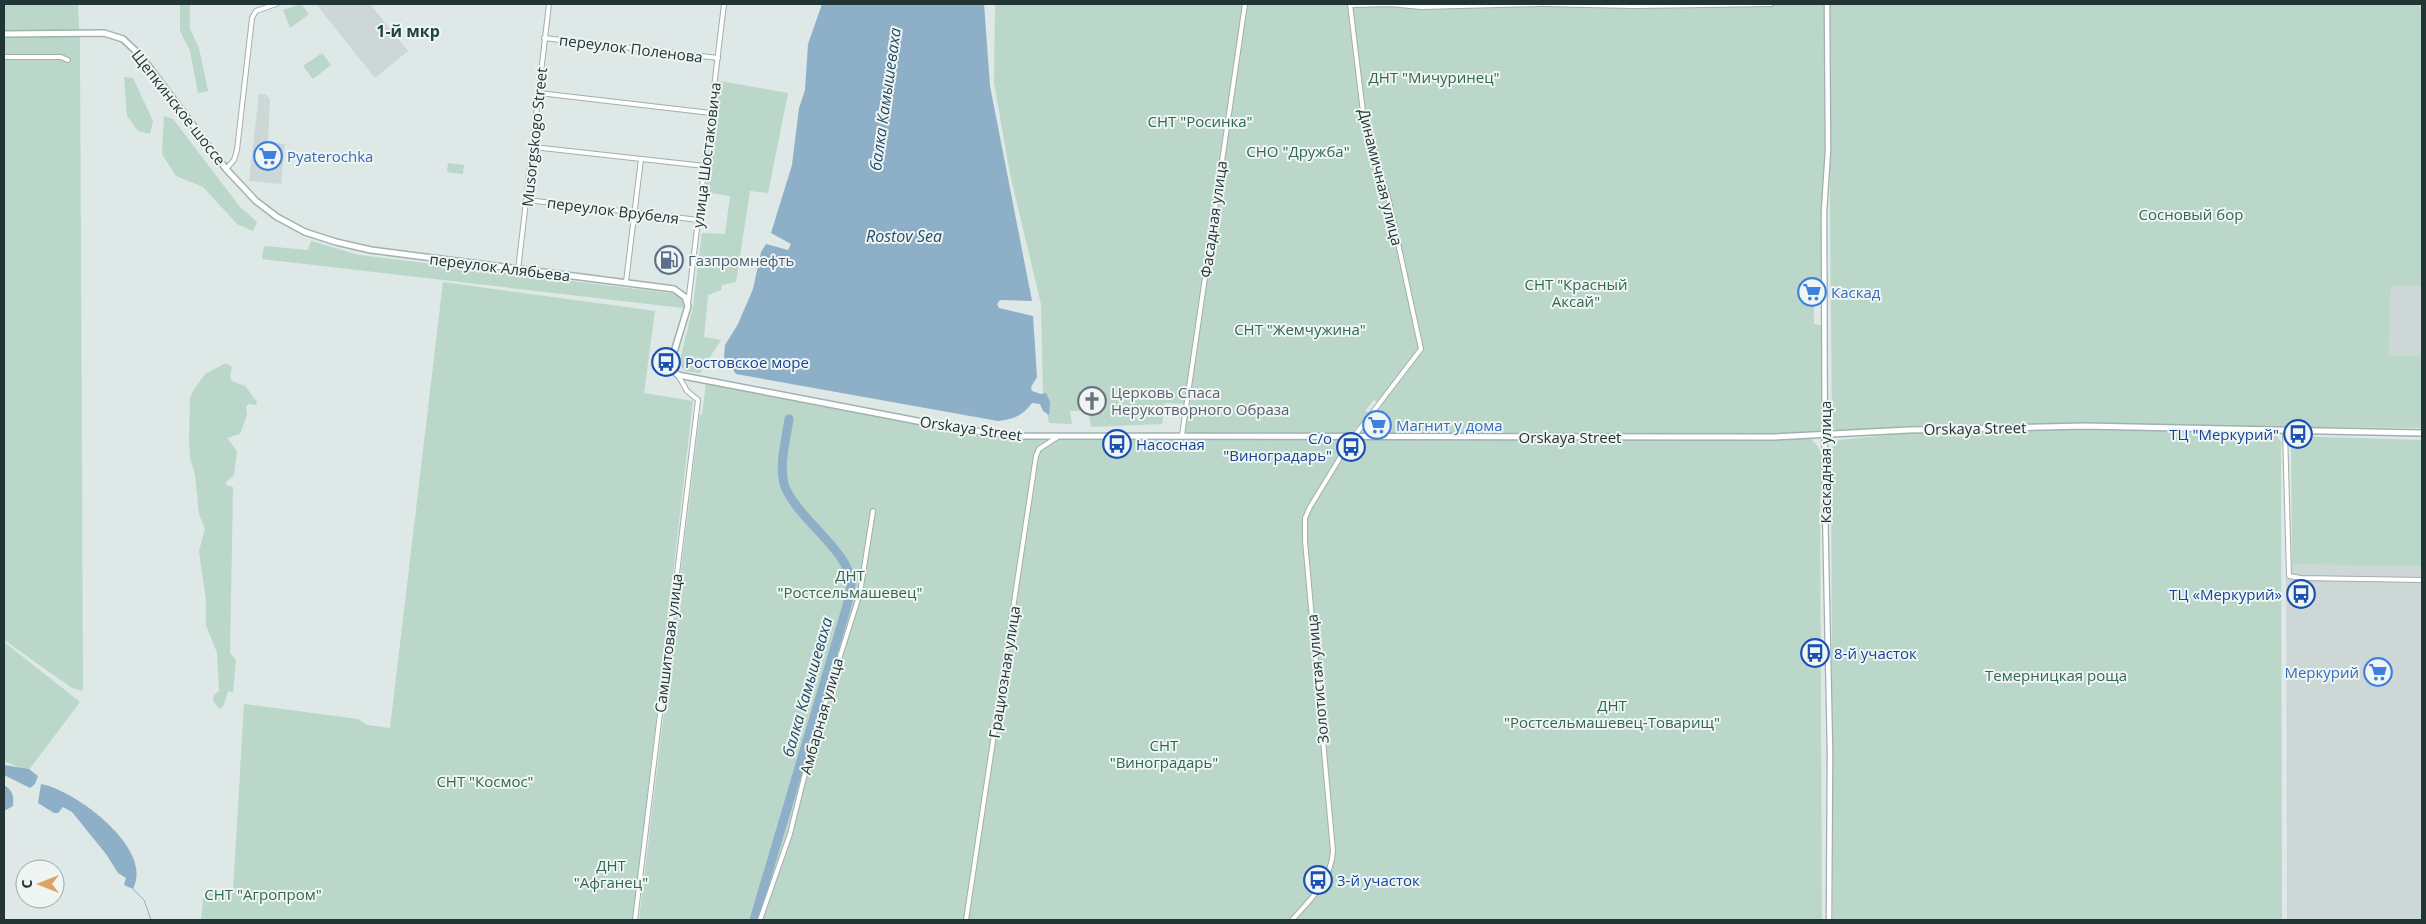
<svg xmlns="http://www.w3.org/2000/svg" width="2426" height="924" font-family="'Open Sans',sans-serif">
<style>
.built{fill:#cdd7d5}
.green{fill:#bad7c9}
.water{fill:#8dafc7}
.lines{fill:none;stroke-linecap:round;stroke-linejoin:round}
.stream{stroke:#8dafc7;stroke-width:1}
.river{stroke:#8dafc7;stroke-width:9}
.minor-casing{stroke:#a2afad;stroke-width:6}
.tertiary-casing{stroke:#a2afad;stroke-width:7}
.secondary-casing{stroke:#9fb2b0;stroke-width:8}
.minor{stroke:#fff;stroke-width:4}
.tertiary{stroke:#fff;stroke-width:4.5}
.secondary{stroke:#fff;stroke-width:5}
.labels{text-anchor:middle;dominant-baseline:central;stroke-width:4;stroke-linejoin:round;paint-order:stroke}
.street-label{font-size:15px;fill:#223535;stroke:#eef5f3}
.park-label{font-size:15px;fill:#326754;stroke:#eef5f3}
.shop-label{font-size:15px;fill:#366cbe;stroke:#eef5f3;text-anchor:start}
.service-label{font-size:15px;fill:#4e5e75;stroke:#eef5f3;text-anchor:start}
.transit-label{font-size:15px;fill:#164399;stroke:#eef5f3;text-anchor:start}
.worship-label{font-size:15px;fill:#5b616d;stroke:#eef5f3;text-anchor:start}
.neighbourhood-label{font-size:16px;font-weight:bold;fill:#214444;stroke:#eef5f3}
.water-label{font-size:16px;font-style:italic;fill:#244c69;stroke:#eef5f3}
</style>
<rect width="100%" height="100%" fill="#dee8e6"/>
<g class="built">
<path d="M316 4H370L408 51 375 78Z"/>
<path d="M259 94H266L270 99 268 142 285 144 281 184 249 181Z"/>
<path d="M2391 286H2422V356L2389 357Z"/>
<path d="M2286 563 2422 566V920H2287Z"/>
</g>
<g class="green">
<path d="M4 4H78L80 44 83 691 72 688 4 640Z"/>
<path d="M180 4H190V29L199 48 208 91 198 93 190 51 180 31Z"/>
<path d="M301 4 309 14 290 28 283 10Z"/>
<path d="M995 4H1824L1826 298H1814V324L1824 326V429L1815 433 1448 436 1811 439C1829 453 1821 483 1820 503L1822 920H639L698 429 700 415H702L706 383 999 438 1311 439 1385 437 1359 436 1381 405 1374 400 1365 411 1370 413 1359 428H1355V433H1182L1186 404 1165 403 1162 424 1091 427 1088 411H1070L1072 424 1049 423 1043 393 1041 304 1010 174 994 83Z"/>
<path d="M1828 4H2422V286H2391L2389 356H2422V428L1942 424 1839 432 1832 427Z"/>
<path d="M322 53 331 65 313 79 303 66Z"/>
<path d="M124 77 133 78 153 121 150 134 138 131 127 116Z"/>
<path d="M720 81 788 93 768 193 750 191 736 282 722 285 721 290 708 295 704 337 721 340 700 373 685 371 679 364 693 307 702 233 725 234 730 196 705 192Z"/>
<path d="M164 116 173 119 240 207 257 222 253 231 237 224 203 187 176 176 162 154Z"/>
<path d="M448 163 464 165 463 174 447 172Z"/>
<path d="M311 241 359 255 677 294 683 301V308L262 259 264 246 308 250Z"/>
<path d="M443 282 655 311 644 393 693 401 633 920H201L204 890 233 892 244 704 358 719 367 725 390 728Z"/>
<path d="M226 363 232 367 230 376 232 381 245 386 257 402 256 405 249 404 246 406 247 415 240 434 227 438 237 451 234 475 226 482V485L233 487 230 653 236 660 233 692 228 691 224 705 220 709 213 701 214 695 219 691 217 653 206 625V600L199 551 205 529 199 514 195 475 190 458 189 440 190 398 193 391 205 374Z"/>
<path d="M2081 430 2274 432 2281 442 2282 920H1833L1831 448 1839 440 1909 433Z"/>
<path d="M2291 436 2422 440V566L2292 564Z"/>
<path d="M4 642 80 702 28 771 4 761Z"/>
</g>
<g class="water">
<path d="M822 4H984L990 86 1032 301 1000 300 997 304 999 308 1033 316 1037 377 1031 387 1032 391 1041 394 1046 393 1050 402 1049 415 1043 411 1040 404 1032 403C1022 416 1014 419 998 421L736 374 724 357 725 345 738 324 753 289 761 252 766 244 788 250 791 244 771 233 792 165 799 108 805 90 808 44Z"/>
<path d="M4 765 29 769 38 776 35 784 30 788 4 775Z"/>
<path d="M41 784C75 790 155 849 133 889L124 885 126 878 118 873 106 854 72 812 63 807 58 813H54L38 803Z"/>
<path d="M4 785C13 790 14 797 13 806L4 811Z"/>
</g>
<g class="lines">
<path class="stream" d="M133 889 144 900 151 920"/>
<path class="river" d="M754 920 846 609C848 601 851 592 851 583 850 551 794 516 784 484 779 464 786 440 789 419"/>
<defs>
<g id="minor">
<path d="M1543 4 1634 6 1771 4"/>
<path d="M1350 5 1390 4 1421 7 1540 4"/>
<path d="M544 38 718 58"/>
<path d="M4 57H61L68 60"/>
<path d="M539 93 711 113"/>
<path d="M533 147 705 166"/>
<path d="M226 169 234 160 237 150 252 18 256 11 276 4"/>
<path d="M527 200 699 220"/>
<path d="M518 270 549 4"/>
<path d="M626 282 641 159"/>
<path d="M688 304 724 4"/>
<path d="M2285 430 2289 576 2301 578 2422 580"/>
<path d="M1182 435 1245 4"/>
<path d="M635 920 698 400 687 391 678 375"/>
<path d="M760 920 790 834 812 745 860 593 873 511"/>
<path d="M966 920 1036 456 1039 449 1059 436"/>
<path d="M1292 920C1311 899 1331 881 1333 851L1305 541V518L1310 507 1349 443 1421 349 1388 197 1363 112 1350 4"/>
</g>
<path id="tertiary" d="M1827 4 1828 150 1824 212 1825 506 1830 752 1829 920"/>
<path id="secondary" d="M4 34 104 33 123 39 140 55 226 169 256 201 277 217 305 232 336 242 371 250 674 289 685 297 688 306 671 362 672 370 678 375 959 429 1018 436 1775 437 1909 430 2084 426 2422 433"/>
</defs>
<use href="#minor" class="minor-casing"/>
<use href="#tertiary" class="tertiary-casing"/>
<use href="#secondary" class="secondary-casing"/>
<use href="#minor" class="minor"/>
<use href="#tertiary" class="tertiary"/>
<use href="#secondary" class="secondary"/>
</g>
<defs>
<symbol id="supermarket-ring" viewBox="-11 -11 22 22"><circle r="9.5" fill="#eef5f3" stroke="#3f7fe0" stroke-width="1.5"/><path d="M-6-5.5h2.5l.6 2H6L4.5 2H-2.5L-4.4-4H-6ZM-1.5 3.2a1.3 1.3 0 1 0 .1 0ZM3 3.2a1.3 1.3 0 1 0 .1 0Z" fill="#3f7fe0"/></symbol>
<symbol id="fuel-ring" viewBox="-11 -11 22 22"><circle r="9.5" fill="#eef5f3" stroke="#5c6f8a" stroke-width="1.5"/><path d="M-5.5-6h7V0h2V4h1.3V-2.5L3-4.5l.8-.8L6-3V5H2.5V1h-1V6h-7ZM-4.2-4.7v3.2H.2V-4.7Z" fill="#5c6f8a"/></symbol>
<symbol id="bus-ring" viewBox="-11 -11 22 22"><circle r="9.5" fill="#eef5f3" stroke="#1a4fb4" stroke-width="1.5"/><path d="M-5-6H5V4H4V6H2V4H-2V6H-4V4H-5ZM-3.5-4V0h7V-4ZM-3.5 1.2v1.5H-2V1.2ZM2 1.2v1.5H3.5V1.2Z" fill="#1a4fb4"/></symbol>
<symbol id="church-ring" viewBox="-11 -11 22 22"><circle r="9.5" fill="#eef5f3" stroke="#6b7280" stroke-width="1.5"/><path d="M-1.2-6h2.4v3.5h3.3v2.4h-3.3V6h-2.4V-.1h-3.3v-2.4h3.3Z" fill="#6b7280"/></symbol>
</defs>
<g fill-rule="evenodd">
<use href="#supermarket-ring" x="252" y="140" width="32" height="32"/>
<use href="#fuel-ring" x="653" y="244" width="32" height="32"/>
<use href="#supermarket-ring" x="1796" y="276" width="32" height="32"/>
<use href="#bus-ring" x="650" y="346" width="32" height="32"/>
<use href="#church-ring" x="1076" y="385" width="32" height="32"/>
<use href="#supermarket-ring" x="1361" y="409" width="32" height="32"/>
<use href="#bus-ring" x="2282" y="418" width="32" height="32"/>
<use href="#bus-ring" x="1101" y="428" width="32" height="32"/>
<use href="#bus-ring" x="1335" y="431" width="32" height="32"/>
<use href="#bus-ring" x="2285" y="578" width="32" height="32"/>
<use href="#bus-ring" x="1799" y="637" width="32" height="32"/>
<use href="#supermarket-ring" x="2362" y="656" width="32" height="32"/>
<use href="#bus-ring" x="1302" y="864" width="32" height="32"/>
</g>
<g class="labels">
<g class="street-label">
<text transform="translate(631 48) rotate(7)">переулок Поленова</text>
<text transform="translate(179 107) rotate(52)">Щепкинское шоссе</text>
<text transform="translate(534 137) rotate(-84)">Musorgskogo Street</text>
<text transform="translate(706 155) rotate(-83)">улица Шостаковича</text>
<text transform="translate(1381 177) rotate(76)">Динамичная улица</text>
<text transform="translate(613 210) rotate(7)">переулок Врубеля</text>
<text transform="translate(1213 219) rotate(-82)">Фасадная улица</text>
<text transform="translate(500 267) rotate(7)">переулок Алябьева</text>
<text transform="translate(971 428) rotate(8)">Orskaya Street</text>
<text transform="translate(1975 428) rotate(-1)">Orskaya Street</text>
<text x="1570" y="437">Orskaya Street</text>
<text transform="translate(1825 462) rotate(-90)">Каскадная улица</text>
<text transform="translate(668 643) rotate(-83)">Самшитовая улица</text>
<text transform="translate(1004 672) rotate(-81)">Грациозная улица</text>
<text transform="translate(1317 679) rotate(-95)">Золотистая улица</text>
<text transform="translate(821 716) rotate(-74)">Амбарная улица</text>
</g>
<g class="park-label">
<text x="1434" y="77">ДНТ "Мичуринец"</text>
<text x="1200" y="121">СНТ "Росинка"</text>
<text x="1298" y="151">СНО "Дружба"</text>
<text x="2191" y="214">Сосновый бор</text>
<text x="1576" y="284">СНТ "Красный<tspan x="1576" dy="17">Аксай"</tspan></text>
<text x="1300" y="329">СНТ "Жемчужина"</text>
<text x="850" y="575">ДНТ<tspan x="850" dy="17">"Ростсельмашевец"</tspan></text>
<text x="2056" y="675">Темерницкая роща</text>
<text x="1612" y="705">ДНТ<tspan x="1612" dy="17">"Ростсельмашевец-Товарищ"</tspan></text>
<text x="1164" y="745">СНТ<tspan x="1164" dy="17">"Виноградарь"</tspan></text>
<text x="485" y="781">СНТ "Космос"</text>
<text x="611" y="865">ДНТ<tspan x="611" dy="17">"Афганец"</tspan></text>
<text x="263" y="894">СНТ "Агропром"</text>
</g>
<g class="shop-label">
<text x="287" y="156">Pyaterochka</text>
<text x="1831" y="292">Каскад</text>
<text x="1396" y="425">Магнит у дома</text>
<text x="2359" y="672" text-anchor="end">Меркурий</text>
</g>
<g class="service-label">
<text x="688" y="260">Газпромнефть</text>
</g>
<g class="transit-label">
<text x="685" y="362">Ростовское море</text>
<text x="2279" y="434" text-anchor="end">ТЦ "Меркурий"</text>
<text x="1332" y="438" text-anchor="end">С/о<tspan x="1332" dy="17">"Виноградарь"</tspan></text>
<text x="1136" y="444">Насосная</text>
<text x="2282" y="594" text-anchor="end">ТЦ «Меркурий»</text>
<text x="1834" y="653">8-й участок</text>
<text x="1337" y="880">3-й участок</text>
</g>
<g class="worship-label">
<text x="1111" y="392">Церковь Спаса<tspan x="1111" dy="17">Нерукотворного Образа</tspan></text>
</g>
<g class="neighbourhood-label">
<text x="408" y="31">1-й мкр</text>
</g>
<g class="water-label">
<text transform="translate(885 99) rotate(-82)">балка Камышеваха</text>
<text x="904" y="236">Rostov Sea</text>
<text transform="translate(807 687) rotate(-74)">балка Камышеваха</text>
</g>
</g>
<rect width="2426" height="924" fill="none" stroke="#223535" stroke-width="10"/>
<g transform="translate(40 884) rotate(270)"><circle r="24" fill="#eef5f3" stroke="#9ca8a7"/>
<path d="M0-4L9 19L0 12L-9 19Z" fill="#dfa265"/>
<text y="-8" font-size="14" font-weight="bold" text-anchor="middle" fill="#223535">С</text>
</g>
</svg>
